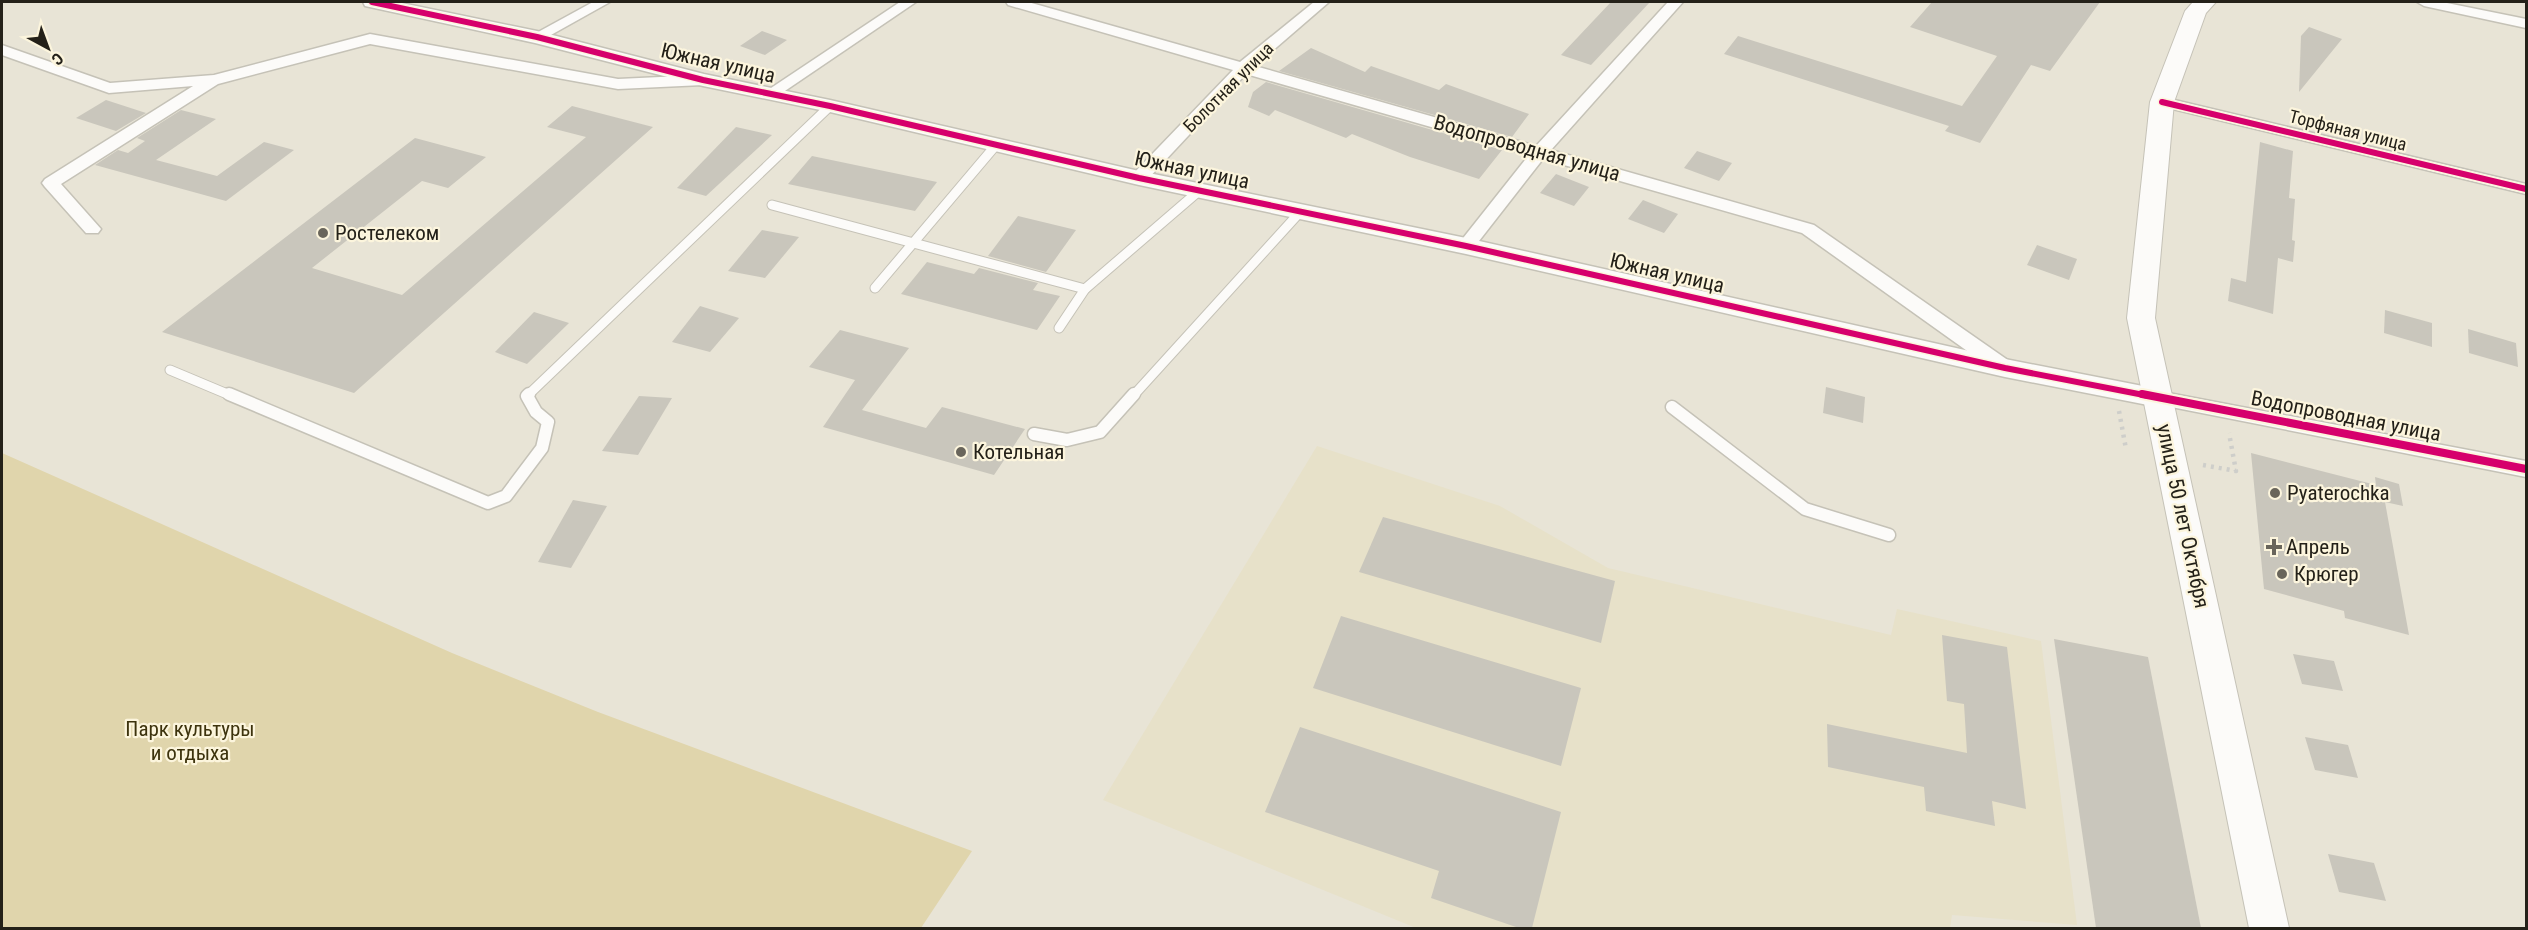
<svg xmlns="http://www.w3.org/2000/svg" width="2528" height="930" font-family="'Roboto Condensed',sans-serif">
<style>
.built{fill:#e7e1c9}
.green{fill:#e0d5ac}
.building{fill:#c9c6bc}
.lines{fill:none;stroke-linecap:round;stroke-linejoin:round}
.service-far1-casing{stroke:#c5c2b7;stroke-width:11}
.service-casing{stroke:#c5c2b7;stroke-width:15}
.minor-casing{stroke:#c5c2b7;stroke-width:3}
.tertiary-casing{stroke:#c5c2b7;stroke-width:3}
.secondary-casing{stroke:#c5c2b7;stroke-width:2}
.path{stroke:#cececa;stroke-width:4.5;stroke-dasharray:3 5;stroke-linecap:butt}
.service-far1{stroke:#fcfbf9;stroke-width:9}
.service{stroke:#fcfbf9;stroke-width:12}
.minor{fill:#fcfbf9;fill-rule:evenodd}
.tertiary{fill:#fcfbf9;fill-rule:evenodd}
.secondary{fill:#fcfbf9;fill-rule:evenodd}
.cycleway-far1-casing{stroke:#fcf5dd;stroke-width:9}
.cycleway-casing{stroke:#fcf5dd;stroke-width:12}
.cycleway-far1{stroke:#d6006c;stroke-width:6}
.cycleway{stroke:#d6006c;stroke-width:8}
.poi-dot{fill:#69655b;stroke:#fcf5dd;stroke-width:2}
.labels{text-anchor:middle;dominant-baseline:central;stroke-width:4.5;stroke-linejoin:round;paint-order:stroke}
.far-street-label{font-size:18px;fill:#242119;stroke:#fcf5dd}
.street-label{font-size:21px;fill:#242119;stroke:#fcf5dd}
.poi-label{font-size:21px;fill:#242119;stroke:#fcf5dd;text-anchor:start}
.park-label{font-size:21px;fill:#3d330d;stroke:#fcf5dd}
</style>
<rect width="100%" height="100%" fill="#e8e4d6"/>
<path class="built" d="M1317 446 1500 506 1608 568 1891 635 1897 609 2041 641 2077 925 1952 915 1950 928H1416L1103 800Z"/>
<path class="green" d="M2 453 452 653 598 712 972 851 921 928H2Z"/>
<g class="building">
<path d="M1611 2H1650L1591 65 1561 55Z"/>
<path d="M1932 2H2100L2050 71 2031 65 1980 143 1945 131 1949 126 1724 54 1738 36 1962 106 1997 56 1910 27Z"/>
<path d="M2309 27 2342 39 2299 92 2301 36Z"/>
<path d="M762 31 787 40 765 55 740 46Z"/>
<path d="M1311 48 1365 72 1371 66 1439 90 1446 84 1529 114 1512 137 1279 71Z"/>
<path d="M1266 82 1502 150 1479 179 1410 157 1352 134 1346 138 1275 110 1269 116 1248 107 1253 92Z"/>
<path d="M106 100 146 113 116 131 76 118Z"/>
<path d="M572 106 653 127 354 393 162 332 415 138 486 157 448 188 422 181 312 268 402 295 586 137 547 127Z"/>
<path d="M181 110 216 119 156 160 217 176 264 142 294 150 226 201 95 165 118 150 128 153 145 141 137 138Z"/>
<path d="M736 127 772 135 706 196 677 188Z"/>
<path d="M2260 142 2293 151 2289 198 2295 199 2292 240 2295 241 2293 262 2278 258 2273 314 2228 301 2231 278 2246 282Z"/>
<path d="M1697 151 1732 163 1719 181 1684 168Z"/>
<path d="M812 156 937 182 915 211 788 184Z"/>
<path d="M1556 174 1589 187 1574 206 1540 193Z"/>
<path d="M1643 200 1678 214 1664 233 1628 219Z"/>
<path d="M1018 216 1076 230 1046 272 988 256Z"/>
<path d="M762 230 799 237 765 278 728 271Z"/>
<path d="M2037 245 2077 259 2069 280 2027 265Z"/>
<path d="M927 262 974 274 979 268 1038 283 1033 290 1060 296 1037 330 901 294Z"/>
<path d="M700 306 739 318 710 352 672 342Z"/>
<path d="M2385 310 2432 323V347L2384 333Z"/>
<path d="M534 312 569 323 527 364 495 352Z"/>
<path d="M2468 329 2516 343 2518 367 2469 353Z"/>
<path d="M840 330 909 348 862 410 926 428 942 407 1025 429 994 475 823 427 855 380 809 367Z"/>
<path d="M1826 387 1865 397 1863 423 1823 413Z"/>
<path d="M639 396 672 398 638 455 602 451Z"/>
<path d="M2251 453 2376 485 2375 477 2399 484 2403 506 2385 502 2409 635 2345 618 2344 611 2264 589Z"/>
<path d="M573 500 607 506 571 568 538 562Z"/>
<path d="M1383 517 1615 581 1601 643 1359 572Z"/>
<path d="M1341 616 1581 688 1561 766 1313 688Z"/>
<path d="M1942 635 2007 647 2026 809 1992 801 1995 826 1926 811 1924 787 1828 767 1827 724 1967 753 1964 704 1947 701Z"/>
<path d="M2054 639 2148 657 2201 928H2096Z"/>
<path d="M2293 654 2334 661 2343 691 2302 684Z"/>
<path d="M1300 727 1561 812 1532 928H1519L1431 898 1439 871 1265 812Z"/>
<path d="M2305 737 2348 745 2358 778 2315 770Z"/>
<path d="M2328 854 2374 863 2386 901 2339 892Z"/>
</g>
<g class="lines">
<defs>
<g id="service-far1">
<path d="M772 205 1085 289"/>
<path d="M875 288 996 145"/>
<path d="M1059 328 1085 289 1200 190"/>
<path d="M170 370 232 396"/>
<path d="M527 396 830 106"/>
<path d="M1133 396 1301 211"/>
</g>
<g id="service">
<path d="M229 394 488 503 506 496 542 448 548 422 536 412 527 396 529 394"/>
<path d="M1672 407 1805 509 1889 535"/>
<path d="M1034 434 1067 440 1100 432 1134 394"/>
</g>
<g id="minor">
<path d="M593 2H610L542 40H532L529 37Z"/>
<path d="M900 2H916L776 97H764L762 94Z"/>
<path d="M1006 2H1028L1240 62 1314 2H1329L1255 66 1536 146 1668 2H1683L1551 150 1814 225 2012 363 2015 368 2012 373 2005 375 1998 373 1802 233 1543 159 1472 250H1460L1457 246 1460 242 1529 155 1246 74 1145 182H1133L1130 178 1133 174 1233 70 1008 5Z"/>
<path d="M2417 2H2442L2526 19V28L2424 6Z"/>
<path d="M370 34 618 79 703 75 711 80 703 85 618 89 370 44 218 84 61 184 101 229 98 233H86L45 187 42 183 45 179 193 86 109 93 2 55V45L110 83 214 75Z"/>
<path d="M2162 97 2526 184V194L2156 105 2154 102Z"/>
<path d="M2158 391 2526 461V477L2151 403 2148 398 2151 393Z"/>
</g>
<path id="tertiary" d="M363 2H397L537 31 704 74 830 100 1139 171 1466 238 2005 359 2158 389 2167 391 2171 398 2167 405 2158 407 2005 377 1466 254 1139 185 830 112 703 86 535 43 365 6Z"/>
<path id="secondary" d="M2193 2H2216L2206 13 2174 102 2155 318 2289 928H2249L2127 318 2150 102 2185 11Z"/>
</defs>
<use href="#service-far1" class="service-far1-casing"/>
<use href="#service" class="service-casing"/>
<use href="#minor" class="minor-casing"/>
<use href="#tertiary" class="tertiary-casing"/>
<use href="#secondary" class="secondary-casing"/>
<g class="path">
<path d="M2119 411 2126 449"/>
<path d="M2203 465 2236 471 2229 433"/>
</g>
<use href="#service-far1" class="service-far1"/>
<use href="#service" class="service"/>
<use href="#minor" class="minor"/>
<use href="#tertiary" class="tertiary"/>
<use href="#secondary" class="secondary"/>
<defs>
<g id="cycleway-far1">
<path d="M372 2 537 37 703 80 830 106 1139 178 1466 246 2005 368 2149 396"/>
<path d="M2162 102 2526 189"/>
</g>
<path id="cycleway" d="M2142 394 2526 469"/>
</defs>
<use href="#cycleway-far1" class="cycleway-far1-casing"/>
<use href="#cycleway" class="cycleway-casing"/>
<use href="#cycleway-far1" class="cycleway-far1"/>
<use href="#cycleway" class="cycleway"/>
</g>
<g class="poi-dot">
<circle cx="323" cy="233" r="6"/>
<circle cx="961" cy="452" r="6"/>
<circle cx="2275" cy="493" r="6"/>
<path d="M2271 538h6v6h6v6h-6v6h-6v-6h-6v-6h6z"/>
<circle cx="2282" cy="574" r="6"/>
</g>
<g class="labels">
<g class="far-street-label">
<text transform="translate(1228 87) rotate(-45)">Болотная улица</text>
<text transform="translate(2348 130) rotate(14)">Торфяная улица</text>
</g>
<g class="street-label">
<text transform="translate(718 63) rotate(13)">Южная улица</text>
<text transform="translate(1527 148) rotate(16)">Водопроводная улица</text>
<text transform="translate(1192 170) rotate(12)">Южная улица</text>
<text transform="translate(1667 273) rotate(13)">Южная улица</text>
<text transform="translate(2346 416) rotate(11)">Водопроводная улица</text>
<text transform="translate(2183 516) rotate(78)">улица 50 лет Октября</text>
</g>
<g class="poi-label">
<text x="335" y="233">Ростелеком</text>
<text x="973" y="452">Котельная</text>
<text x="2287" y="493">Pyaterochka</text>
<text x="2286" y="547">Апрель</text>
<text x="2294" y="574">Крюгер</text>
</g>
<g class="park-label">
<text x="190" y="729">Парк культуры<tspan x="190" dy="24">и отдыха</tspan></text>
</g>
</g>
<rect width="2528" height="930" fill="none" stroke="#242119" stroke-width="6"/>
<g transform="translate(48 48) rotate(139)" stroke="#fcf5dd" stroke-width="4.5" paint-order="stroke">
<path d="M0-4.5L10 22L0 15L-10 22Z" fill="#242119"/>
<text y="-9" font-size="16" font-weight="bold" text-anchor="middle" fill="#242119">С</text>
</g>
</svg>
